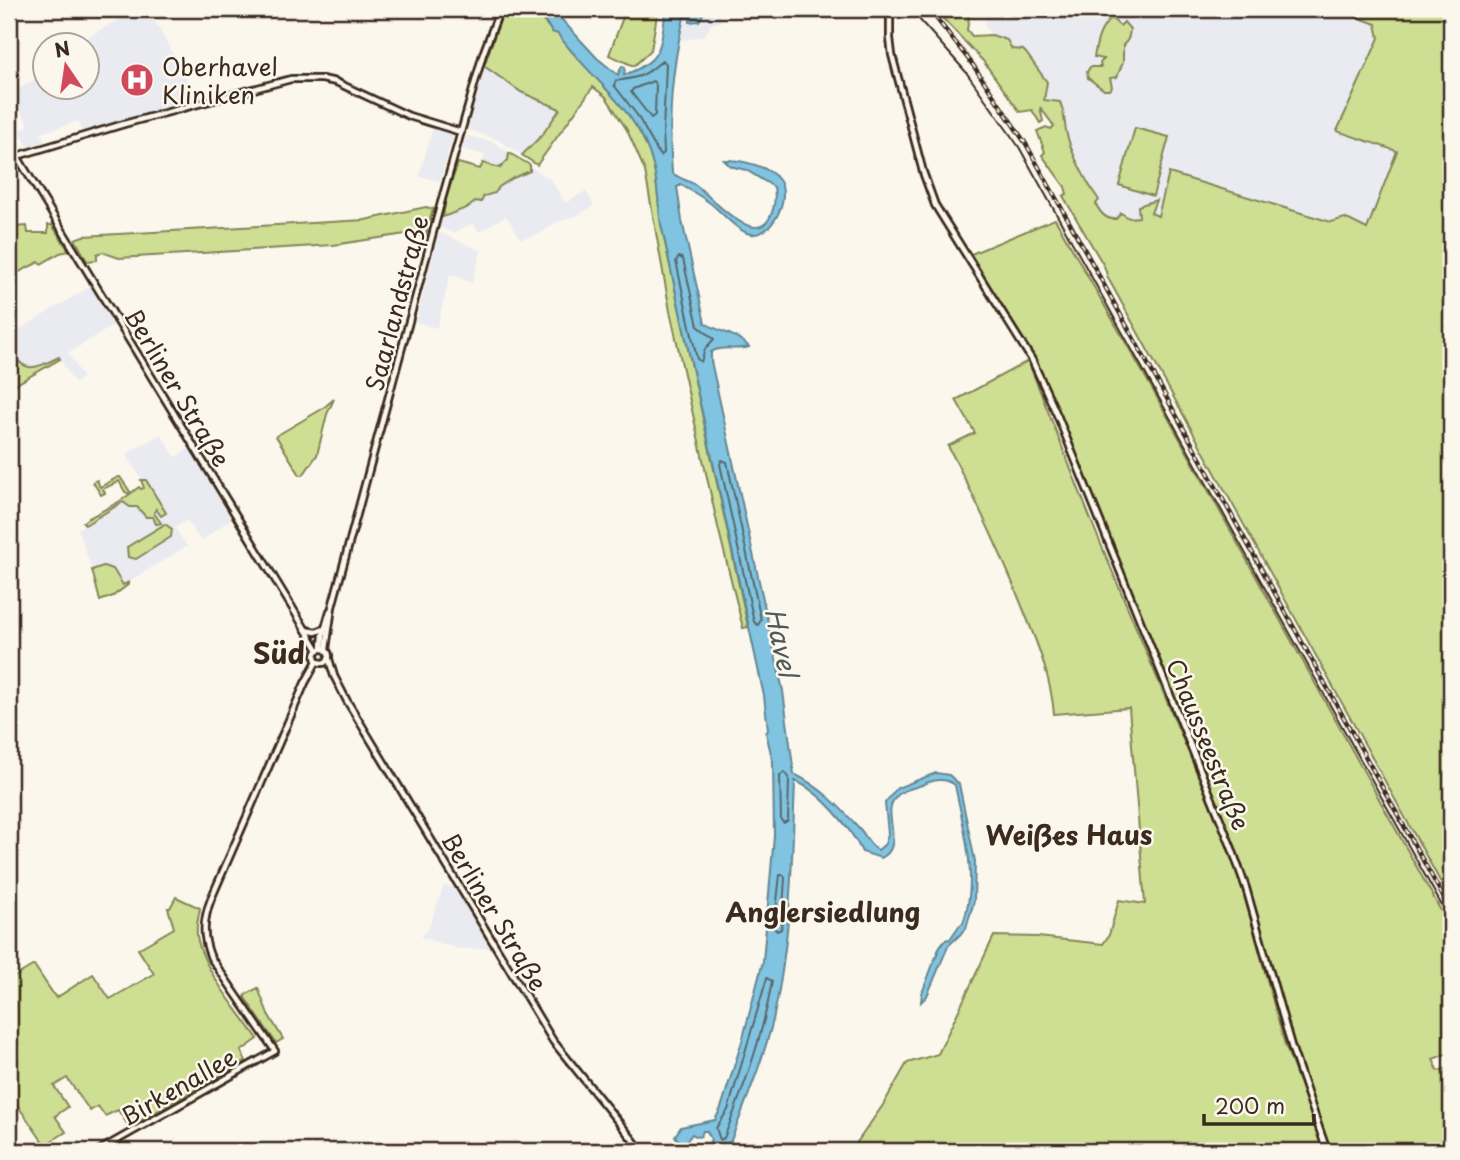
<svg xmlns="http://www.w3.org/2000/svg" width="1460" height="1160" font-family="'Playpen Sans',sans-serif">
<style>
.built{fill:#eaeaf1}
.green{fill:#cedf93;stroke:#848458;stroke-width:2}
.water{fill:#80c4e1;stroke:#648693;stroke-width:2}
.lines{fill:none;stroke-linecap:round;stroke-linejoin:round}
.shore{stroke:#57686c;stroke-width:2}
.secondary-casing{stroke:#3b2a1e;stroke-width:10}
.secondary{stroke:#fbf7ec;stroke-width:4.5}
.tram{stroke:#3b2a1e;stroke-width:2}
.rail-casing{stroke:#3b2a1e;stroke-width:4.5}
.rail{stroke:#fbf7ec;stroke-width:2;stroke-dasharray:5;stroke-linecap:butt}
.labels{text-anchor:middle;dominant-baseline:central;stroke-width:5;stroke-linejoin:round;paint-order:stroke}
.poi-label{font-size:24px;fill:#3b2a1e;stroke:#fbf7ec;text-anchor:start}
.street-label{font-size:24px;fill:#3b2a1e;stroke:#fbf7ec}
.water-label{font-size:26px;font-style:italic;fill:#505858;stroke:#fbf7ec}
.neighbourhood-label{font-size:26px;font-weight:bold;fill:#3b2a1e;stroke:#fbf7ec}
.quarter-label{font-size:28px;font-weight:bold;fill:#3b2a1e;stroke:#fbf7ec}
</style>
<rect width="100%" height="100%" fill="#fbf7ec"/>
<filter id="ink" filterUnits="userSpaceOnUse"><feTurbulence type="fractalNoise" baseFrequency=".0143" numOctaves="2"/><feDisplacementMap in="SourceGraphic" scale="14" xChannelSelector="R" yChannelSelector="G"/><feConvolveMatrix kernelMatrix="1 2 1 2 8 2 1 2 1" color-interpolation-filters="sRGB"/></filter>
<g filter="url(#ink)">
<g class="built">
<path d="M136 9H148L198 99 82 132 79 121 41 133 45 142 28 147 20 131 29 125 11 94 45 73 46 88H88V46L75 45Z"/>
<path d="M706 9H713L714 16 720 15 721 22 711 24 705 35 686 40 679 38 684 17 690 18V21H696L704 15Z"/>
<path d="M988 9H1335L1376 24 1379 38 1337 130 1397 151 1367 229 1153 309 1059 135 1020 82 985 25Z"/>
<path d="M484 66 521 92 545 104 560 109 542 135 522 155 498 140 468 129 467 121Z"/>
<path d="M433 128 454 133 440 181 419 176Z"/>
<path d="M467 136 494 142 509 153 508 160 500 168 483 163 485 155 462 149Z"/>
<path d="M531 167 551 180 565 203 586 191 594 206 579 215 557 222 539 234 521 239 506 216 479 232 473 223 453 233 439 227V218L480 199Z"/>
<path d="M439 232 481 251 472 283 450 274 437 328 416 322Z"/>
<path d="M91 286 114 325 68 353 83 378 75 383 59 357 37 368 23 365 16 361 9 348V336Z"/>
<path d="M161 434 175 457 190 448 232 518 201 541 187 520 175 528 187 546 123 585 103 566 92 570 78 529 149 486 146 481 143 482 126 454Z"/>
<path d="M444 885 454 888 490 948 459 949 421 937 429 927Z"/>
</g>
<g class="green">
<path d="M504 9C527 9 539 12 552 32L558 34C589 78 640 110 653 165 658 184 658 205 661 224L748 627 743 628 718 527 670 311 645 171 627 130 606 97 593 87 537 165 522 155 542 135 560 109 521 92 484 66Z"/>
<path d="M626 9H658L651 50 634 66 609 55Z"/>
<path d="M934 9H961L969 17 967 30 972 36 992 35 1007 40 1012 49 1023 50 1026 53 1047 82 1044 100 1060 102C1065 113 1064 124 1067 135 1072 155 1087 183 1099 200L1096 204C1100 213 1106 220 1116 219L1121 213 1129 218 1139 217 1138 206 1156 200 1151 213 1158 216 1169 173 1331 222 1345 218 1367 229 1397 151 1337 131 1379 38 1376 24 1335 9H1451V901L1108 278 1104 266 1063 196 1067 194 1065 187 1042 155 1045 152 1037 131 1046 127 1051 129 1054 126 1040 107 1043 121 1040 123 1032 110 1020 112 983 61Z"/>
<path d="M1111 18 1120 26 1124 22 1130 29C1129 37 1129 40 1123 45V62L1117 77 1110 78 1112 87 1110 90H1104L1088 78 1087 72 1090 67H1101L1100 63 1104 59 1094 57C1097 41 1099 30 1111 18Z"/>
<path d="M1135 128 1169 137 1153 196 1119 185Z"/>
<path d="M509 153 530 165V171L513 178 499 187 495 193 484 196 481 202 476 201 469 207 443 217 446 198 458 163 480 169 483 163 500 168 508 160Z"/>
<path d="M426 207 433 209 425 238 412 233 333 245 119 258 102 252 97 254V260L87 261 75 239 83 236 365 220Z"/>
<path d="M1055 219 1150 385 1451 929V1052L1433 1059 1438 1071 1451 1067V1151H1331L1297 1054 1234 845 1040 370 971 254Z"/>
<path d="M48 225H52L69 251 60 253 41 264 39 262 9 277V235H14V227L27 226 28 233H48Z"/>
<path d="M9 348C24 375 35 369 59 357L60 359 11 387 9 383Z"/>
<path d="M1028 361 1095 530 1236 866 1285 1045 1325 1151H851L883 1105 907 1063 938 1054 994 936 1038 937 1103 944 1109 935 1119 900 1145 904 1129 708 1054 714C1051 678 1038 645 1024 611 1002 555 976 500 948 446L975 433 956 400Z"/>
<path d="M334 399 327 414 317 455 303 475H300L276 436 322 409Z"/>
<path d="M118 477H120L131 493 139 487 141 489 144 488 141 480H146L166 513 161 516 156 509 154 513 161 523 156 524 153 517H146L137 507H130L123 502 85 525 83 522 87 519 117 503 130 494 125 492 119 481 103 489 105 493 101 495 93 482 97 480 100 487Z"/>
<path d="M165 524 172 529 171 537 136 559 128 557 127 547Z"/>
<path d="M103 566 113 569 123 585 129 582V584L113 596 100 601 92 570Z"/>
<path d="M176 897 200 908C198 919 195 930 198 941 206 974 239 1011 258 1039L241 1051 246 1061 129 1127 118 1110 105 1116 98 1106 90 1111 67 1078 54 1086 68 1107 55 1116 66 1132 45 1145 9 1093V980L34 965 56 998 93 974 110 999 154 974 138 949 174 928 168 908H170Z"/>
<path d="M258 988 268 1014 283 1039 276 1043 245 998V995Z"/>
</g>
<path class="water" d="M526 9H552L597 58 618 75 622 66 625 67 624 75C664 60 660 47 666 9H706L699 21 690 22V18L684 17C671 71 668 118 672 173 680 179 690 181 697 186 711 197 753 246 769 219 775 208 776 199 774 187L746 170 730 166 724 160C740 160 768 165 779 180 792 197 771 242 747 233 735 228 726 217 717 209 710 202 690 190 681 185L677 187 682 221 705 323C719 332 738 334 749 347 737 351 721 345 711 352V361L783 691 794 774C821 787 840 807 860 829 867 837 869 845 878 850L885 844 888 834 885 803 897 788 936 773 949 775 959 784 975 861 974 901 966 929 948 946 927 996 921 1002 922 993 940 946 945 940 950 939 959 926 963 923C979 879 964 830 955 785 946 778 935 779 924 784 914 789 903 788 895 798 881 814 906 846 881 858L862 852C851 828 820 791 795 781 792 861 791 941 773 1020 762 1064 743 1108 727 1151H706L711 1139 707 1131H703L701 1136 698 1137 692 1134 685 1143 681 1144 675 1136 681 1127 715 1120 721 1108 743 1038 763 961 774 836 773 762 766 733 768 730 764 696 661 224C658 205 658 184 653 165 640 110 589 78 558 34L552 32 545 21Z"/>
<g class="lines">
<g class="shore">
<path d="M663 60 666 64 663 131 664 153 660 156 637 115 614 85 616 81C642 77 643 77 663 60Z"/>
<path d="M653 81 656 85 655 115 651 118 631 92 633 89Z"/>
<path d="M679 257 683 259 698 326 714 339 705 349 701 362 697 359 676 261Z"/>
<path d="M722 460 727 462 761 620 758 625 754 622 720 464Z"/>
<path d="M784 772 789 779 788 820 784 823 781 820 780 776Z"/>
<path d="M780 875H784L785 878 782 922 781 929 777 931 774 928Z"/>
<path d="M767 978 772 981C763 1036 744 1087 724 1138L720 1140 716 1128 728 1110Z"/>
</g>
<defs>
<g id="secondary">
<path d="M890 9V38L892 55 923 172 935 205 1032 360 1058 417 1231 846 1246 888 1292 1049 1327 1151"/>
<path d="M9 143 318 650"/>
<path d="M17 156 124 124 291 79H322L336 82 409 116 461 132"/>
<path d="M306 630 316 632 324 629"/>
<path d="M322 648 323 635 330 611"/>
<circle cx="322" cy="656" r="7"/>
<path d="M326 649 332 607 442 199 483 54 500 9"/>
<path d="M329 659 334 676 347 701 553 1041 642 1151"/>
<path d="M98 1151 275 1051 211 958C202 937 203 920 211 899L305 683 317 661"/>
</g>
</defs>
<use href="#secondary" class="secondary-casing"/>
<use href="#secondary" class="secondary"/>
<path class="tram" d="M910 9 966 72 1019 147 1451 922"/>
<defs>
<path id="rail" d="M929 9 973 65 1026 144 1451 911"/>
</defs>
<use href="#rail" class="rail-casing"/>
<use href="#rail" class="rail"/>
</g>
</g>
<defs>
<symbol id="hospital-disc" viewBox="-11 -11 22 22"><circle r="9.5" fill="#d1495b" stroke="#fbf7ec"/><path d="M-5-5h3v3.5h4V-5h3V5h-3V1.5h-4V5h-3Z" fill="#fff"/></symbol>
</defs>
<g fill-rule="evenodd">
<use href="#hospital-disc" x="118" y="61" width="38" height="38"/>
</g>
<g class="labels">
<g class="poi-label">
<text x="162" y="66">Oberhavel<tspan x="162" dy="28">Kliniken</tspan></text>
</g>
<g class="street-label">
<text transform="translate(396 303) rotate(-75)">Saarlandstraße</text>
<text transform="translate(178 387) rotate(59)">Berliner Straße</text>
<text transform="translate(1209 744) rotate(68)">Chausseestraße</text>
<text transform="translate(495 911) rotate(59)">Berliner Straße</text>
<text transform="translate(178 1086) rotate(-30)">Birkenallee</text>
</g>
<g class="water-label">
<text transform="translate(782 642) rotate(78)">Havel</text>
</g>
<g class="neighbourhood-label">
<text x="1069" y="834">Weißes Haus</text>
<text x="823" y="911">Anglersiedlung</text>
</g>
<g class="quarter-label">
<text x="279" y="652">Süd</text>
</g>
</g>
<rect width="1460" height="1160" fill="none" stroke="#fbf7ec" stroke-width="35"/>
<rect x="18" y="18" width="1425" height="1125" fill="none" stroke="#3b2a1e" stroke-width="2.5" filter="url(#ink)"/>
<g transform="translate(66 66) rotate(347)"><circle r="33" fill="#fbf7ec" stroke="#aea59a" stroke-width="2"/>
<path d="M0-5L12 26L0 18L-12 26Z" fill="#d1495b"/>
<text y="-10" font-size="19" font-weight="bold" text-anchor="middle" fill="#3b2a1e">N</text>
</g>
<path d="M1204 1114v10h110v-10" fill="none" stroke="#3b2a1e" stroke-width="3.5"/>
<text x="1215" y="1114" font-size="21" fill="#3b2a1e" stroke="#fbf7ec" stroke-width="5" paint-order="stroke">200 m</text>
</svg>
